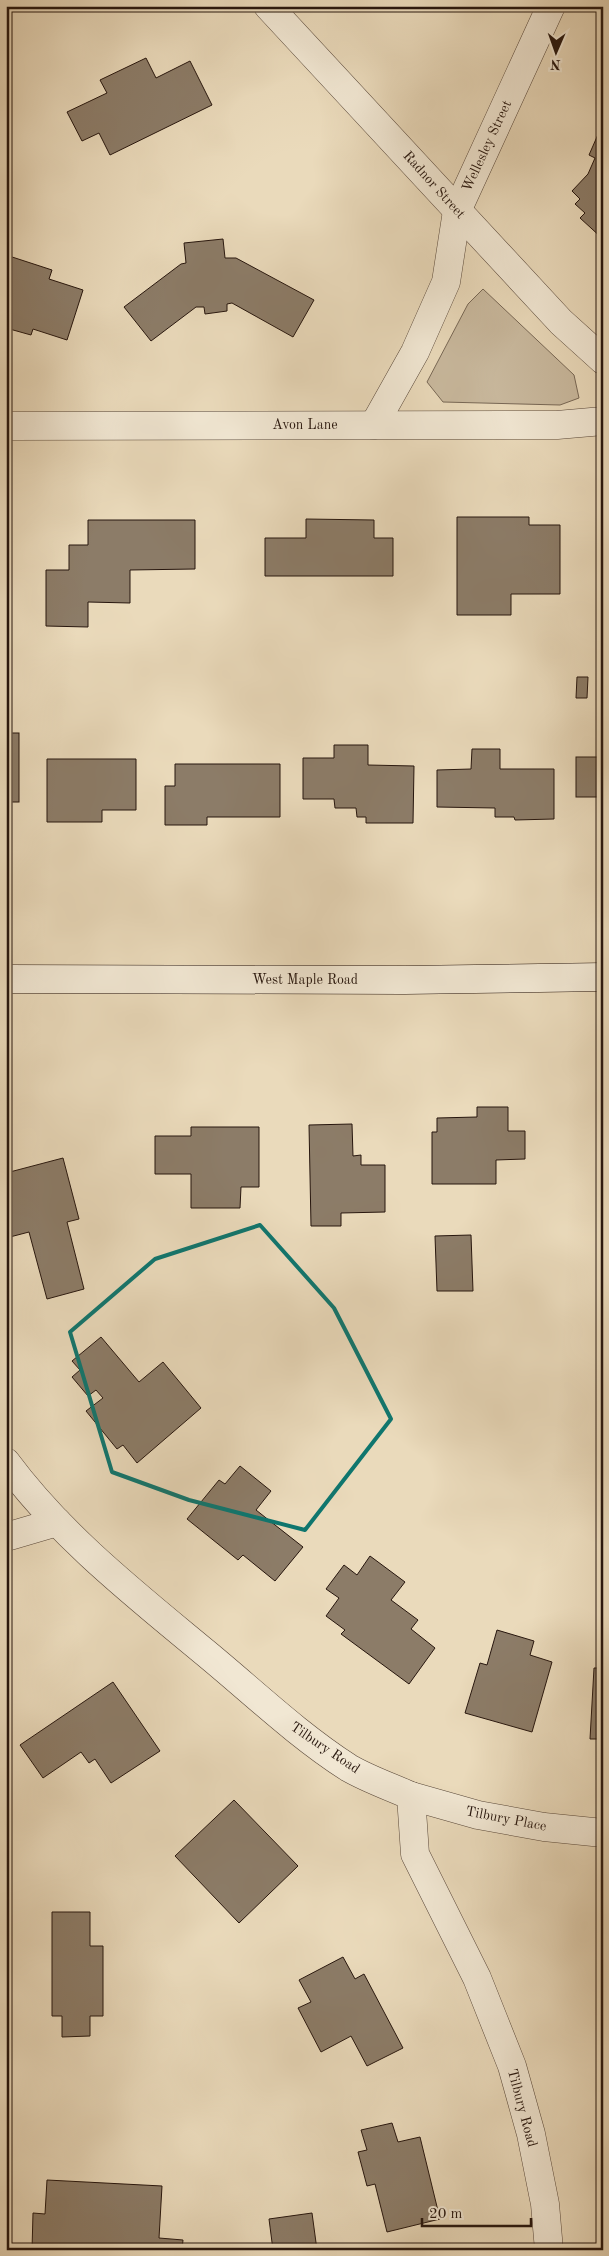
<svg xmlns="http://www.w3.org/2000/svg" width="609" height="2256" font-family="'Old Standard TT',serif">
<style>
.green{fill:#c9b99e;stroke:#786856}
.building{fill:#8c7c68;stroke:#27160e}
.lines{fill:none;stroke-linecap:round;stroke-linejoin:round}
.street-casing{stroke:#584739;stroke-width:29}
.secondary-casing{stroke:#27160e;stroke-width:29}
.street{stroke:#f1e7d3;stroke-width:28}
.secondary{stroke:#f1e7d3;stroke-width:28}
.marked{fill:none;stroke:#0f766e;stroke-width:4;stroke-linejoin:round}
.labels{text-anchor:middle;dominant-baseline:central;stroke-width:4;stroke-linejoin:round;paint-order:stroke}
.street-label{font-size:14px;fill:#27160e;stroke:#f1e7d3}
</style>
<rect width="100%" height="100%" fill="#eadabb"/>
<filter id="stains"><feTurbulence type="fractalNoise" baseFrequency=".004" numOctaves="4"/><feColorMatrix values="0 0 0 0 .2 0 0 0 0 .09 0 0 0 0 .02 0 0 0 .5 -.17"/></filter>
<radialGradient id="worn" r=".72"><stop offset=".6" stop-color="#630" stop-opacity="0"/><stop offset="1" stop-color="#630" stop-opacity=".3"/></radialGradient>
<path class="green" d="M483 289 574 375 579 398 560 405 443 402 427 382 468 304Z"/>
<g class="building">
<path d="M146 58 156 78 190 61 212 105 110 155 99 133 82 141 67 112 107 93 100 80Z"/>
<path d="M603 123V239L580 218 585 213 575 204 580 199 572 191 588 174 595 158 589 155Z"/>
<path d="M223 239 225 258H236L314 300 293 337 232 303 227 304V311L205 314 204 307H196L151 341 124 307 181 264 186 263 184 243Z"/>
<path d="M6 255 52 270 49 279 83 290 67 340 33 329 31 335 6 328Z"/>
<path d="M457 517H529V525H560V594H511V615H457Z"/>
<path d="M306 519 374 520V538H393V576H265V538H306Z"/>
<path d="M88 520H195V569L130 570V603L88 602V627L46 626V570H69V545H88Z"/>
<path d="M577 677H588L587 698H576Z"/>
<rect x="6" y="733" width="13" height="69"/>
<path d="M334 745H368V765L414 766 413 823H366V817H357L356 808H335L334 799H303V758H334Z"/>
<path d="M472 749H500V769H554V819L515 820 514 817H495V808L437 807V770L471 769Z"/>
<rect x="576" y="757" width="27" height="40"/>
<path d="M47 759H136V810H102V822H47Z"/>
<path d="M175 764H280V817H207V825H165V786H175Z"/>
<path d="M477 1107H508V1131H525V1159L496 1160V1184H432V1132H437V1118L477 1117Z"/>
<path d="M352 1124 353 1156 361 1155V1165H385V1212L341 1213V1226H311L309 1125Z"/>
<path d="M191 1127H259V1187H241L240 1208H191V1174H155V1136H191Z"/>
<path d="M63 1158 79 1219 67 1222 84 1289 47 1299 29 1232 6 1238V1173Z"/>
<path d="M471 1235 473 1291H437L435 1236Z"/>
<path d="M101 1337 139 1382 163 1362 201 1408 137 1463 123 1445 117 1449 86 1411 103 1398 96 1390 88 1396 72 1377 80 1370 72 1361Z"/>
<path d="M240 1466 271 1491 256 1510 303 1547 275 1581 243 1555 238 1560 187 1519 219 1480 225 1484Z"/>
<path d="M370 1556 405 1582 391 1600 418 1620 411 1629 435 1648 409 1684 341 1634 345 1630 326 1616 339 1598 326 1589 344 1565 357 1575Z"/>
<path d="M497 1630 534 1641 530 1655 552 1662 532 1732 465 1713 480 1663 487 1665Z"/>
<path d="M594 1668H603V1739H590Z"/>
<path d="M113 1682 160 1751 111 1783 95 1759 89 1763 81 1752 43 1778 20 1745Z"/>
<path d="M234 1800 298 1866 239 1923 175 1856Z"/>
<path d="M52 1912H90V1946H103V2016H90V2036L62 2037V2016H52Z"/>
<path d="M343 1957 355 1979 364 1974 403 2048 367 2066 351 2036 321 2052 298 2008 311 2002 299 1980Z"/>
<path d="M392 2123 398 2142 420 2137 440 2219 387 2232 375 2184 367 2186 358 2152 367 2150 361 2130Z"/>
<path d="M47 2180 162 2186 159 2238 183 2240 182 2250H32L33 2213 45 2214Z"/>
<path d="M312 2213 317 2250H273L269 2219Z"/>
</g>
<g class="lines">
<defs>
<g id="street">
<path d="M268 6 561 322 603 360"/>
<path d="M374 425 415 352 446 282 457 211 551 6"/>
<path d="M6 426 557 425 603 421"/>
<path d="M6 1462C60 1535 132 1592 202 1650 251 1690 296 1734 349 1768 368 1779 391 1787 411 1796L415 1854 477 1978 512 2066 531 2134 545 2204 549 2250"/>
<path d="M6 1537 57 1522"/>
<path d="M411 1796 478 1815 544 1827 603 1833"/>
</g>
<path id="secondary" d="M6 979 405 980 603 977"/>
</defs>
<use href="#street" class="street-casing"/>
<use href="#secondary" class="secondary-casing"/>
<use href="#street" class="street"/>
<use href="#secondary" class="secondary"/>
</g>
<path class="marked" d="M260 1225 334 1308 391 1419 305 1530 189 1500 112 1472 70 1332 155 1259Z"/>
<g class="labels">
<g class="street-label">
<text transform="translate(487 146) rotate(-65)">Wellesley Street</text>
<text transform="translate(434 185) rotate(48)">Radnor Street</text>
<text x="305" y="425">Avon Lane</text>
<text x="305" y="980">West Maple Road</text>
<text transform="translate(325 1748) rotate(34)">Tilbury Road</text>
<text transform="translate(506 1819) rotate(11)">Tilbury Place</text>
<text transform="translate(522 2108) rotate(75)">Tilbury Road</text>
</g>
</g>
<rect width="609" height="2256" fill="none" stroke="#eadabb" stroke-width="25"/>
<rect x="8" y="8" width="594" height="2241" fill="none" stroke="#27160e" stroke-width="2.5"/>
<rect x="12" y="12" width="584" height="2231" fill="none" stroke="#27160e"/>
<g transform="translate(556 52) rotate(182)" stroke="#f1e7d3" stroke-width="4" paint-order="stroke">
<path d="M0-4L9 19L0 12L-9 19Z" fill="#27160e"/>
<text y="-8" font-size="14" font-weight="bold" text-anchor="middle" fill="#27160e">N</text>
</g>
<path d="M422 2218v8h109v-8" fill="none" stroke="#27160e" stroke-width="2.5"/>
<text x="429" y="2218" font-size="15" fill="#27160e" stroke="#f1e7d3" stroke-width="4" paint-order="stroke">20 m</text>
<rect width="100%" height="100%" filter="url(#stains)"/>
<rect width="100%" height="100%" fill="url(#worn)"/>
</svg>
